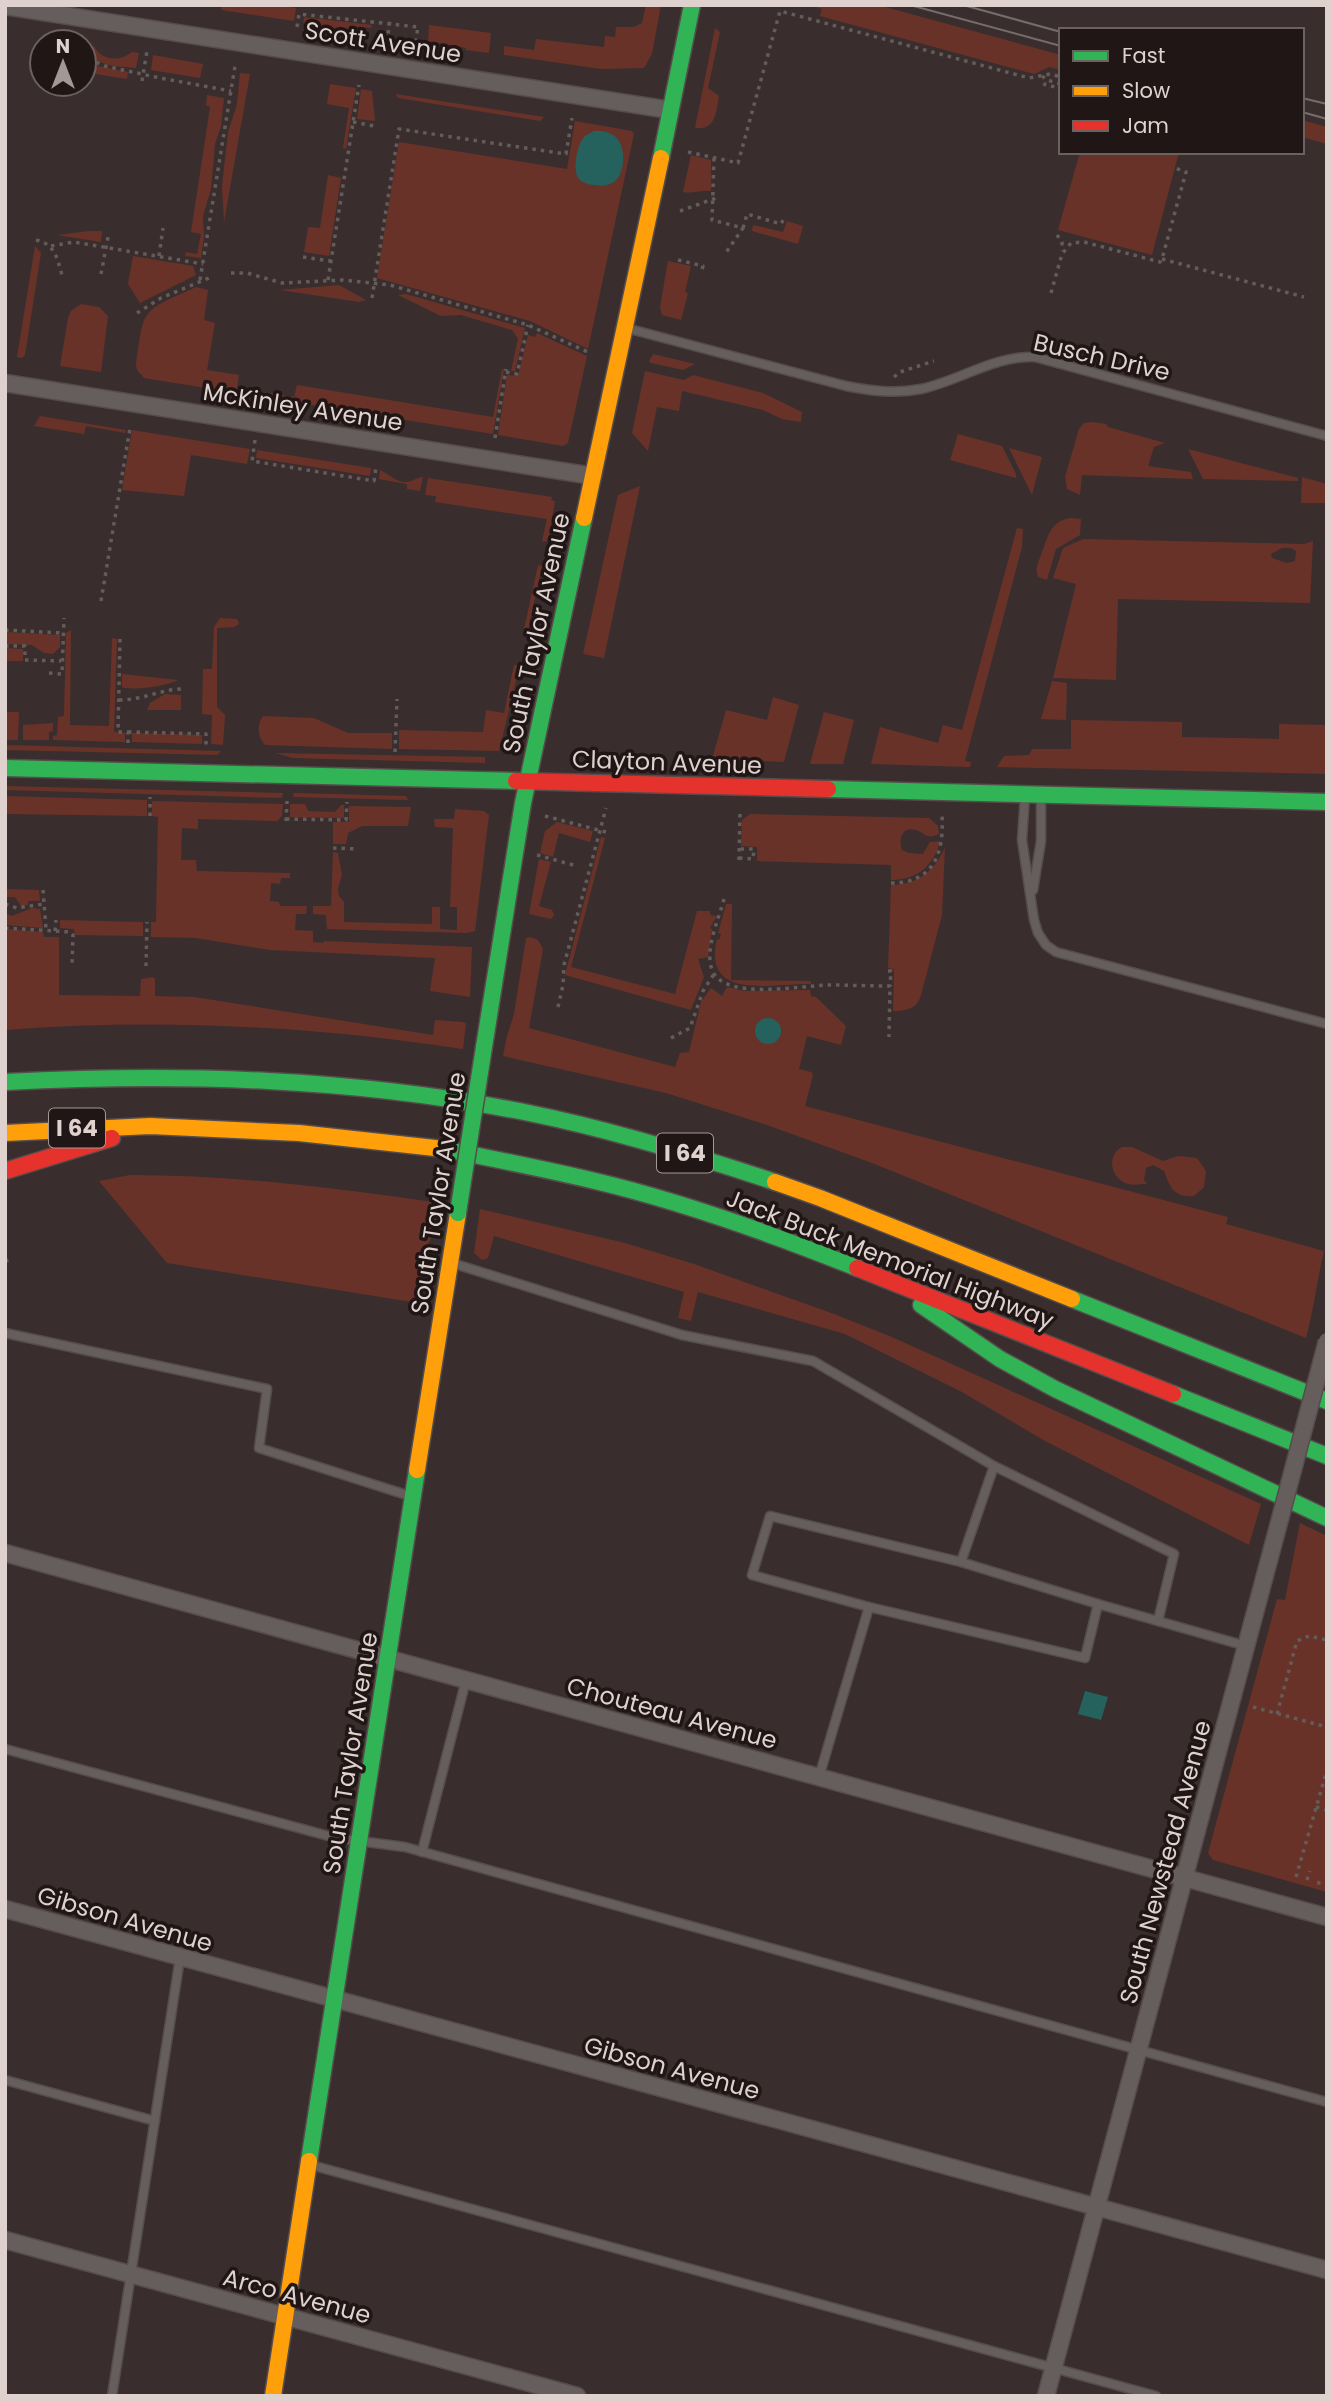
<svg xmlns="http://www.w3.org/2000/svg" width="1332" height="2401" font-family="Poppins,sans-serif">
<style>
.green{fill:#693229;fill-rule:evenodd}
.water{fill:#25625d}
.lines{fill:none;stroke-linecap:round;stroke-linejoin:round}
.lane-casing{stroke:#554c4b;stroke-width:11}
.street-casing{stroke:#554c4b;stroke-width:19}
.fast-casing{stroke:#554c4b;stroke-width:19}
.slow-casing{stroke:#554c4b;stroke-width:19}
.jam-casing{stroke:#554c4b;stroke-width:19}
.path{stroke:#645c5a;stroke-width:3.5;stroke-dasharray:3.5 5;stroke-linecap:butt}
.lane{stroke:#665e5d;stroke-width:8}
.street{stroke:#665e5d;stroke-width:16}
.fast{stroke:#30b455;stroke-width:16}
.slow{stroke:#ff9f0a;stroke-width:16}
.jam{stroke:#e5322d;stroke-width:16}
.tram{stroke:#746d6c;stroke-width:2}
.street-bridge-casing{stroke:#554c4b;stroke-width:19;stroke-linecap:butt}
.fast-bridge-casing{stroke:#554c4b;stroke-width:19;stroke-linecap:butt}
.street-bridge{stroke:#665e5d;stroke-width:16}
.fast-bridge{stroke:#30b455;stroke-width:16}
.labels{text-anchor:middle;dominant-baseline:central;stroke-width:7;stroke-linejoin:round;paint-order:stroke}
.shield{fill:#1f1615;stroke:#a59996;stroke-width:2}
.shield-label{font-size:23px;font-weight:bold;fill:#ded1ce}
.street-label{font-size:24px;fill:#ded1ce;stroke:#1f1615}
</style>
<rect width="100%" height="100%" fill="#392e2d"/>
<g class="green">
<path d="M222 5H277L296 8 294 21 221 10Z"/>
<path d="M646 5H661L652 54 644 68 601 69 504 55V46L534 50 536 39 604 47 605 36 615 37 616 27H634L642 23Z"/>
<path d="M816 5H878L1061 55V70L1049 67 1034 74 820 16 822 9 816 7Z"/>
<path d="M304 17 372 25 371 28 356 27 355 32 303 23Z"/>
<path d="M429 25 491 33 489 53 466 50V48L428 41Z"/>
<path d="M715 28 720 32 708 88 719 96C716 112 716 131 695 128Z"/>
<path d="M86 45 94 46C101 61 120 62 132 52L139 53 136 68C118 66 90 67 86 45Z"/>
<path d="M84 55 98 66 128 72 127 79 84 72Z"/>
<path d="M153 55 203 64 200 78 151 70Z"/>
<path d="M240 73 250 74 224 222 222 186 228 132 237 104Z"/>
<path d="M330 84 356 88 346 149 343 148 349 108 327 104Z"/>
<path d="M361 89 372 91 375 121 357 119Z"/>
<path d="M396 94 544 117 540 121 398 98Z"/>
<path d="M207 95 224 98 221 126 215 144 211 189 203 216 204 236 201 258 185 256 186 252 197 254 201 234 191 232 210 107 206 105Z"/>
<path d="M1302 120 1327 127V144L1302 137Z"/>
<path d="M575 121 632 131 634 134 588 349 530 321 377 278 399 142 567 169Z"/>
<path d="M1080 152H1179L1152 255 1058 230Z"/>
<path d="M691 155 711 160V191C700 190 694 194 683 192Z"/>
<path d="M328 175 341 178 329 256 304 252 308 227 320 228Z"/>
<path d="M787 221 803 226 798 244 752 231 753 225 783 232Z"/>
<path d="M89 231H102L101 242 57 235Z"/>
<path d="M35 246 41 253 25 355 22 358 17 357Z"/>
<path d="M133 256 193 266 196 275 140 303 128 284Z"/>
<path d="M668 261 691 266 685 292 688 293 681 320 662 315 660 307Z"/>
<path d="M339 285 366 300 359 302 280 290Z"/>
<path d="M196 287 208 290 204 320 215 323 207 370 239 375 237 388 294 397 297 385 493 417 502 369H504L493 434 144 378 137 370 136 365C144 305 142 312 196 287Z"/>
<path d="M406 294 525 328 515 371H511L518 339 512 330 461 315 441 316 398 295Z"/>
<path d="M81 304 99 307 108 316 101 372 60 366 68 318 71 311Z"/>
<path d="M537 333 587 356 568 443 563 446 498 435 507 375 518 376 528 335 535 337Z"/>
<path d="M653 354 695 364 683 370 651 363 649 361Z"/>
<path d="M645 371 684 380 693 375 763 393 802 412 801 422 782 419 763 410 682 391 679 411 657 407 648 451 632 433Z"/>
<path d="M40 416 126 430 125 433 86 426 84 434 34 426Z"/>
<path d="M1093 422 1106 424 1108 427 1165 443 1154 447 1148 466 1191 472 1193 479 1082 475 1080 495 1067 489 1065 477 1079 429 1084 423Z"/>
<path d="M132 430 250 449 247 464 191 455 184 496 122 490Z"/>
<path d="M958 434 1002 446 1016 474V478L950 460Z"/>
<path d="M1009 448 1042 457 1032 495Z"/>
<path d="M1188 449 1298 478V481L1203 479Z"/>
<path d="M257 450 371 468 370 476 256 458Z"/>
<path d="M380 470C389 474 395 482 406 482 413 482 417 477 423 477L420 491 407 489V484L379 479Z"/>
<path d="M1302 477 1327 484V503H1301Z"/>
<path d="M428 478 552 497 551 500 555 501 548 542 542 541 547 519 435 502 436 496 425 495Z"/>
<path d="M640 486 604 658 583 654 618 495Z"/>
<path d="M1071 518 1081 519 1080 535 1056 549 1047 580 1038 577C1035 568 1038 563 1041 555 1048 538 1049 521 1071 518Z"/>
<path d="M1017 528 1023 529 1022 547 965 761 971 762 970 767 871 764 880 727 938 743 943 725 962 730Z"/>
<path d="M1083 539 1304 544 1313 541 1310 603 1118 599 1116 680 1053 678 1076 584 1053 578 1063 548ZM1282 548H1291L1296 551 1295 561 1287 563 1272 558 1271 554Z"/>
<path d="M538 565 542 566 527 635 523 634Z"/>
<path d="M220 618 237 619 239 624 234 627 217 628V707L225 715 223 745 211 744 212 715 202 714 203 669H212L214 627Z"/>
<path d="M71 630 70 725 109 726 112 638 117 639 114 732 125 733V742L53 740V736L57 735 58 717 64 716 66 633Z"/>
<path d="M5 632 60 635V647L53 654 44 653 32 645 5 644Z"/>
<path d="M5 648 23 649V661H5Z"/>
<path d="M514 665H520L499 751 399 749V730L483 732 486 710 504 713Z"/>
<path d="M122 674 178 680C167 686 132 691 122 687Z"/>
<path d="M1052 681 1067 683 1066 720 1041 719Z"/>
<path d="M165 694 181 695V710H147L150 703Z"/>
<path d="M773 697 799 705 784 762 712 759 726 710 767 720Z"/>
<path d="M5 712H19L18 740H5Z"/>
<path d="M824 712 854 720 843 764H810Z"/>
<path d="M263 716 314 718 348 733H392V749L265 745C258 737 256 726 263 716Z"/>
<path d="M1071 720 1182 722V737L1279 739V724L1327 725V774L997 767 1004 756 1029 755 1032 749H1071Z"/>
<path d="M53 723V731L49 732V740H23V725Z"/>
<path d="M132 733 202 735V744L132 742Z"/>
<path d="M5 745 221 751 217 755 5 750Z"/>
<path d="M275 753 485 757V763L293 758Z"/>
<path d="M5 786 283 793 282 798 5 790Z"/>
<path d="M293 793 406 796 408 800 294 797Z"/>
<path d="M5 796 147 800V816L5 814Z"/>
<path d="M152 801 283 804 282 816 277 821 198 819V829L182 828 181 860H196L197 871 290 873V878H281L280 884 271 883 270 901 279 902 280 906H307L306 914H296L295 930 313 931V942L323 943 324 941 472 947 470 997 430 991 435 958 270 950 196 938 151 937V922H156L158 817 152 816Z"/>
<path d="M290 804H305L308 811 335 812 341 805H344V818L290 817Z"/>
<path d="M349 806 411 807 408 826H362L348 833 346 844H333V822H349Z"/>
<path d="M455 809 484 811 489 815 475 931 466 933 327 929 326 915 313 914V906H331L333 852 338 853 342 875 338 889 339 896 344 902V922L432 924V907H440V929L457 930V907H450L453 828 435 827 434 819H454Z"/>
<path d="M750 814 929 818 938 826 939 834C934 836 932 837 927 836 923 834 920 831 916 830 902 826 898 839 902 850L909 853 923 854 930 842 940 841C934 866 917 880 891 880V865L757 861V847L741 846 742 820Z"/>
<path d="M557 822 593 831 590 842 559 833 553 857 540 853 545 831Z"/>
<path d="M601 837 605 838 571 967 675 994 697 911H710V915L717 916 710 928 712 929 708 957 698 959 704 977 691 1010 565 975Z"/>
<path d="M945 847 942 915 921 995C917 1009 906 1011 893 1011L894 969 888 968 891 885C917 885 935 871 945 847Z"/>
<path d="M539 859 551 862 539 906 552 910 554 915 551 919 529 914Z"/>
<path d="M5 889 39 890 40 901H28V905L21 906 15 897H5Z"/>
<path d="M726 904H732L731 980 811 981V984C773 983 702 1002 717 939L719 940 721 934 718 933Z"/>
<path d="M32 908 40 909 43 928 5 925V913L12 916Z"/>
<path d="M60 920 143 922V936L75 935 74 929 60 928Z"/>
<path d="M5 929 43 932 44 937H59V995L140 996 141 979 153 977 155 979V996L194 997 433 1035 435 1020 463 1022 466 1023 463 1049C311 1026 159 1018 5 1030Z"/>
<path d="M530 937 538 940 543 949 529 1028 675 1067 680 1053 689 1052 701 1002 711 988 722 996 727 987 744 991 810 990 811 996 816 997 846 1026 841 1045 807 1036 799 1069 811 1072 813 1075 805 1106 1228 1217 1226 1224 1324 1251C1317 1280 1314 1309 1306 1338L872 1163 767 1125 666 1093 503 1056 507 1036 514 1014 526 938Z"/>
<path d="M1122 1147H1132L1163 1161 1178 1156 1197 1158 1206 1171 1204 1187 1194 1196C1174 1198 1170 1187 1164 1171L1153 1165 1146 1168 1144 1180 1147 1184C1140 1184 1132 1186 1125 1183 1110 1175 1107 1155 1122 1147Z"/>
<path d="M130 1175C233 1175 336 1188 439 1203L433 1234 426 1248 418 1303 167 1263 99 1181Z"/>
<path d="M480 1209 625 1243 694 1264 834 1314 892 1337 1261 1504 1249 1545 1045 1441 962 1392 845 1334 698 1292 691 1321 678 1318 684 1292 494 1236 488 1258 482 1260 474 1253Z"/>
<path d="M1300 1523 1327 1536V1892L1213 1860 1208 1853 1277 1599 1285 1600Z"/>
</g>
<g class="water">
<path d="M594 131C611 130 622 137 623 155 624 174 616 189 595 185 590 185 583 183 579 179 572 170 577 145 584 137 587 134 591 133 594 131Z"/>
<circle cx="768" cy="1031" r="13"/>
<path d="M1085 1691 1108 1697 1101 1720 1078 1714Z"/>
</g>
<g class="lines">
<defs>
<g id="lane">
<path d="M626 328 846 386C872 391 895 394 921 389 959 381 995 355 1035 357L1327 436"/>
<path d="M1025 796 1022 840 1034 920 1038 933 1046 945 1056 952 1327 1024"/>
<path d="M1033 890 1041 841V798"/>
<path d="M452 1263 682 1335 813 1361 994 1466 961 1562 770 1516 752 1575 869 1607 819 1777"/>
<path d="M5 1333 267 1389 259 1448 410 1496"/>
<path d="M994 1466 1174 1554 1158 1621"/>
<path d="M961 1562 1098 1604"/>
<path d="M869 1607 1085 1658 1098 1604 1246 1646"/>
<path d="M5 1749 336 1838 405 1847 1327 2102"/>
<path d="M422 1852 466 1680"/>
<path d="M5 2080 155 2121"/>
<path d="M311 2165 1156 2396"/>
<path d="M112 2396 180 1958"/>
</g>
<g id="street">
<path d="M5 6 670 110"/>
<path d="M5 383 593 476"/>
<path d="M5 1553 1327 1917"/>
<path d="M5 1909C445 2033 887 2147 1327 2270"/>
<path d="M5 2240 577 2396"/>
<path d="M1046 2396 1280 1519"/>
</g>
<g id="fast">
<path d="M661 158 692 5"/>
<path d="M5 768 516 781"/>
<path d="M828 789 1327 802"/>
<path d="M484 1047 523 803 584 518"/>
<path d="M5 1082C181 1073 356 1078 529 1113 613 1130 694 1155 775 1182"/>
<path d="M444 1149C494 1159 545 1169 595 1181 684 1202 772 1234 857 1268"/>
<path d="M1072 1299 1327 1401"/>
<path d="M921 1305 1000 1359 1055 1389 1327 1518"/>
<path d="M1173 1394 1327 1456"/>
<path d="M309 2161 417 1470"/>
</g>
<g id="slow">
<path d="M584 518 661 158"/>
<path d="M5 1133 150 1126 299 1133 444 1149"/>
<path d="M775 1182 820 1198 1072 1299"/>
<path d="M417 1470 458 1213"/>
<path d="M273 2396 309 2161"/>
</g>
<g id="jam">
<path d="M516 781 828 789"/>
<path d="M5 1171 112 1138"/>
<path d="M857 1268 1173 1394"/>
</g>
</defs>
<use href="#lane" class="lane-casing"/>
<use href="#street" class="street-casing"/>
<use href="#fast" class="fast-casing"/>
<use href="#slow" class="slow-casing"/>
<use href="#jam" class="jam-casing"/>
<g class="path">
<path d="M297 27 299 14 418 27 415 46"/>
<path d="M78 40 79 42"/>
<path d="M387 42 390 20"/>
<path d="M84 51 93 61 105 66 160 78 231 91"/>
<path d="M1042 76 1047 80 1061 84"/>
<path d="M142 81 147 51"/>
<path d="M1044 86 1045 84 1061 89"/>
<path d="M353 122 374 126"/>
<path d="M688 152 738 163 780 11 1029 78 1050 74 1061 77"/>
<path d="M714 158 712 220 743 228 725 254"/>
<path d="M680 211 719 197"/>
<path d="M743 228 747 214 781 224 783 220"/>
<path d="M1057 235 1062 242V251"/>
<path d="M36 240C55 244 57 258 62 275"/>
<path d="M51 246 74 242 203 264"/>
<path d="M159 256 163 228"/>
<path d="M303 257 331 261"/>
<path d="M1162 259 1304 297"/>
<path d="M678 260 703 266 701 274"/>
<path d="M231 273H247L282 283 343 280 390 285 528 325 590 353"/>
<path d="M101 274 108 237"/>
<path d="M200 280 235 66"/>
<path d="M328 280 359 85"/>
<path d="M1051 293 1062 254 1071 243 1084 242 1160 262 1162 259 1186 172 1175 168"/>
<path d="M372 298 399 129 566 154 572 118"/>
<path d="M137 313 161 298 209 278"/>
<path d="M506 372 517 374 528 325"/>
<path d="M894 377 900 372 934 361"/>
<path d="M495 438 506 369"/>
<path d="M255 440 252 461 374 481 376 467"/>
<path d="M101 601 130 428"/>
<path d="M5 630 63 633"/>
<path d="M120 639 118 732H128V745"/>
<path d="M5 646H25V659"/>
<path d="M25 660 61 661"/>
<path d="M49 673 62 674 64 618"/>
<path d="M119 700C142 700 159 690 181 689"/>
<path d="M128 732 206 734V747"/>
<path d="M395 752 397 699"/>
<path d="M150 816V797"/>
<path d="M545 816 606 832"/>
<path d="M286 819 346 820 347 802"/>
<path d="M286 821 287 801"/>
<path d="M333 848 358 849"/>
<path d="M537 855 577 866"/>
<path d="M739 858 753 859 754 849H739"/>
<path d="M739 860 740 812"/>
<path d="M891 883C934 883 944 853 942 816"/>
<path d="M43 890 46 929"/>
<path d="M724 899C719 919 703 952 713 972 727 1000 800 986 826 985 847 985 869 986 890 986L889 1037"/>
<path d="M5 904 17 908 44 904"/>
<path d="M5 928 70 932 73 935 72 965"/>
<path d="M55 931 56 920"/>
<path d="M146 966 147 922"/>
<path d="M888 971H891L890 986"/>
<path d="M558 1007 563 985 564 965 606 808"/>
<path d="M671 1038 690 1028 703 991 714 974"/>
<path d="M5 1261 9 1260"/>
<path d="M1253 1707 1327 1727"/>
<path d="M1277 1714 1297 1641 1309 1636 1327 1640"/>
<path d="M1316 1807 1327 1810"/>
<path d="M1296 1877 1327 1770"/>
<path d="M1307 1880 1310 1871"/>
<path d="M1317 1883 1327 1882"/>
</g>
<use href="#lane" class="lane"/>
<use href="#street" class="street"/>
<use href="#fast" class="fast"/>
<use href="#slow" class="slow"/>
<use href="#jam" class="jam"/>
<g class="tram">
<path d="M910 5 1061 46"/>
<path d="M963 5 1061 32"/>
<path d="M1302 98 1327 104"/>
<path d="M1302 112 1327 119"/>
</g>
<defs>
<path id="street-bridge" d="M1280 1519 1327 1341"/>
<path id="fast-bridge" d="M458 1213 484 1047"/>
</defs>
<use href="#street-bridge" class="street-bridge-casing"/>
<use href="#fast-bridge" class="fast-bridge-casing"/>
<use href="#street-bridge" class="street-bridge"/>
<use href="#fast-bridge" class="fast-bridge"/>
</g>
<g class="labels">
<g class="shield">
<rect x="49" y="1108.5" width="56" height="39" rx="5"/>
<rect x="657" y="1133.5" width="56" height="39" rx="5"/>
</g>
<g class="shield-label">
<text x="77" y="1128">I 64</text>
<text x="685" y="1153">I 64</text>
</g>
<g class="street-label">
<text transform="translate(383 42) rotate(9)">Scott Avenue</text>
<text transform="translate(1102 357) rotate(13)">Busch Drive</text>
<text transform="translate(303 407) rotate(9)">McKinley Avenue</text>
<text transform="translate(536 633) rotate(-78)">South Taylor Avenue</text>
<text transform="translate(667 762) rotate(2)">Clayton Avenue</text>
<text transform="translate(438 1193) rotate(-81)">South Taylor Avenue</text>
<text transform="translate(890 1259) rotate(21)">Jack Buck Memorial Highway</text>
<text transform="translate(672 1713) rotate(15)">Chouteau Avenue</text>
<text transform="translate(350 1753) rotate(-81)">South Taylor Avenue</text>
<text transform="translate(1165 1862) rotate(-75)">South Newstead Avenue</text>
<text transform="translate(125 1919) rotate(16)">Gibson Avenue</text>
<text transform="translate(672 2068) rotate(15)">Gibson Avenue</text>
<text transform="translate(297 2296) rotate(15)">Arco Avenue</text>
</g>
</g>
<rect width="1332" height="2401" fill="none" stroke="#ded1ce" stroke-width="14"/>
<rect x="1059" y="28" width="245" height="126" fill="#1f1615" stroke="#6b615f" stroke-width="2"/>
<rect x="1073" y="51" width="35" height="10" fill="#30b455" stroke="#6b615f" stroke-width="2"/>
<text x="1122" y="63" font-size="21" fill="#ded1ce">Fast</text>
<rect x="1073" y="86" width="35" height="10" fill="#ff9f0a" stroke="#6b615f" stroke-width="2"/>
<text x="1122" y="98" font-size="21" fill="#ded1ce">Slow</text>
<rect x="1073" y="121" width="35" height="10" fill="#e5322d" stroke="#6b615f" stroke-width="2"/>
<text x="1122" y="133" font-size="21" fill="#ded1ce">Jam</text>
<g transform="translate(63 63)"><circle r="33" fill="#1f1615" stroke="#6b615f" stroke-width="2"/>
<path d="M0-5L12 26L0 18L-12 26Z" fill="#a49896"/>
<text y="-10" font-size="19" font-weight="bold" text-anchor="middle" fill="#ded1ce">N</text>
</g>
</svg>
